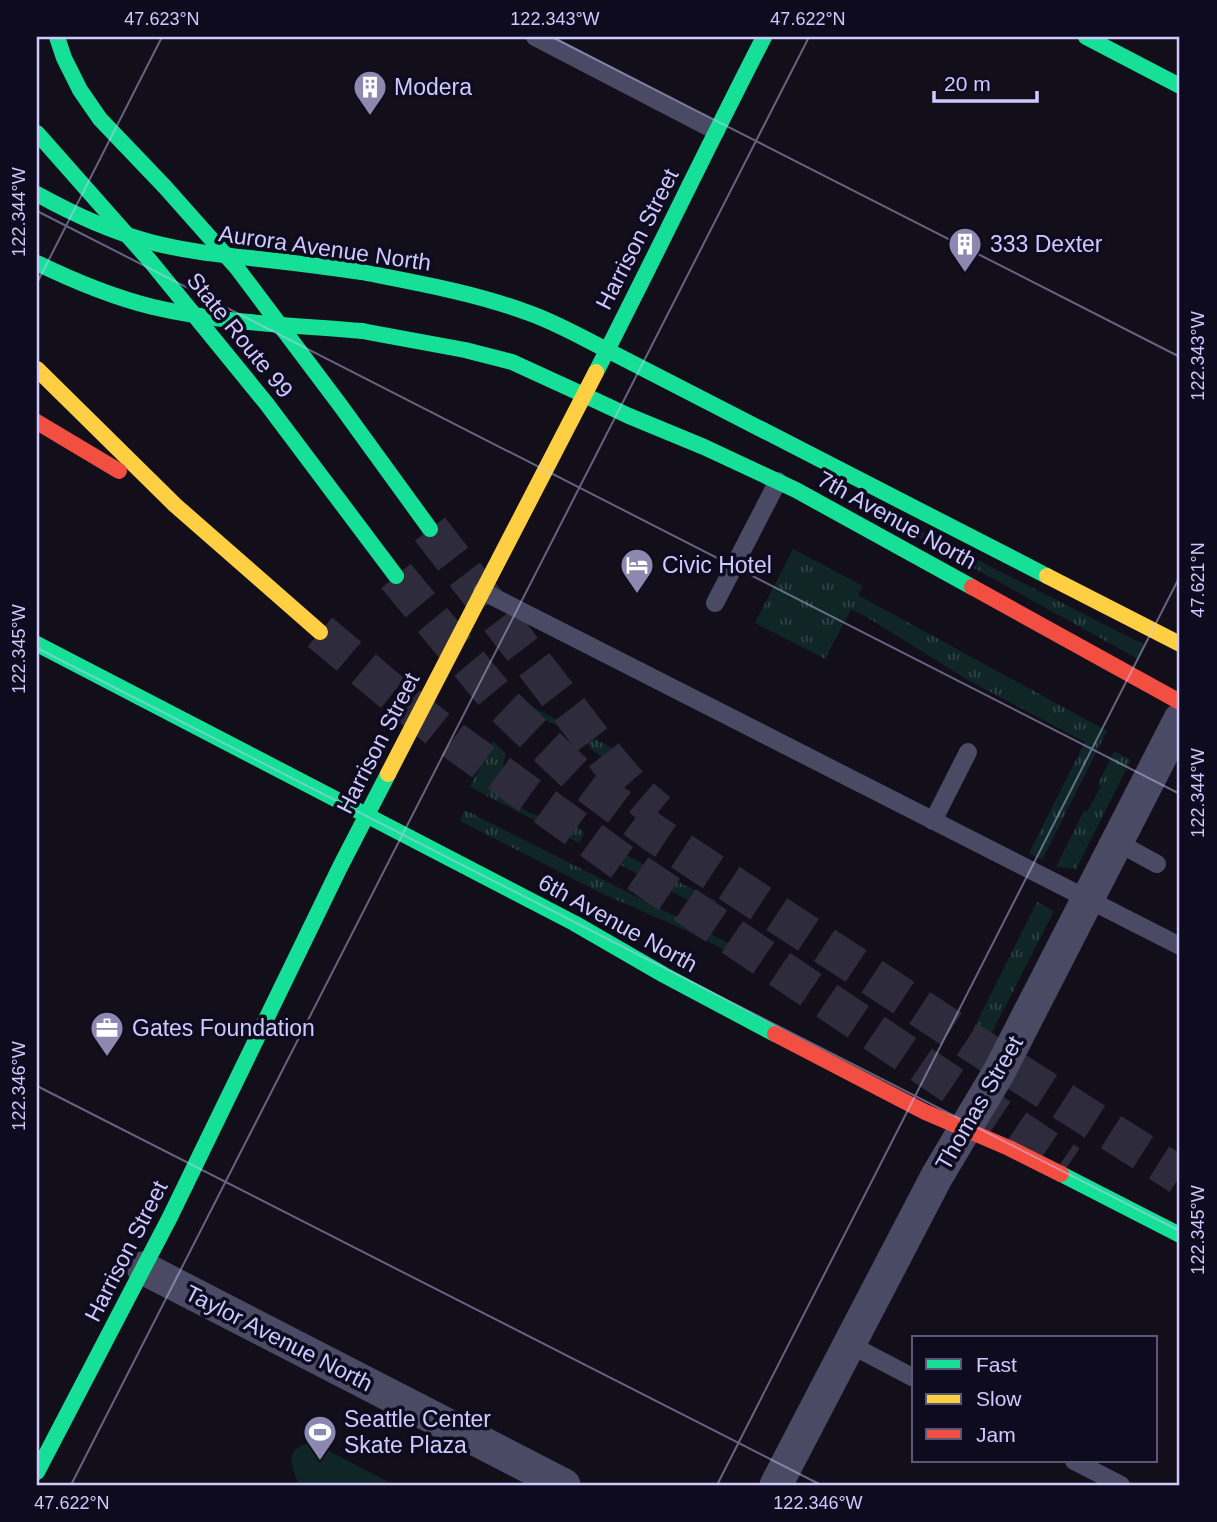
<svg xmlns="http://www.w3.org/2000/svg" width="1217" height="1522" font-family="Arial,sans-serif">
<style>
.grass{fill:url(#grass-tufts)}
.pitch{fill:#0f2526}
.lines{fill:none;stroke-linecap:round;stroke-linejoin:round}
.highway-tunnel{stroke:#2e2b3c;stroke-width:38;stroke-dasharray:38 19;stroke-linecap:butt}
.lane{stroke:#4b4a64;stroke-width:18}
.street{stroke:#4b4a64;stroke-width:33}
.fast{stroke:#16e098;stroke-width:16}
.slow{stroke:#ffcf43;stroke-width:16}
.jam{stroke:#f24e42;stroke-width:16}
.fast-bridge{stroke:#16e098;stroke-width:16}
.ticks{fill:none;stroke:#cfc9ff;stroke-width:2;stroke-opacity:0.45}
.labels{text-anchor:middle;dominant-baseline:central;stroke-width:7;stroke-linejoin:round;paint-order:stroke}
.poi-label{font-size:23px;fill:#cfc9ff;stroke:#0e0b1f;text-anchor:start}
.street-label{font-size:23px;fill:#cfc9ff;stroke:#0e0b1f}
.neatline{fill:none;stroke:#cfc9ff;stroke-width:2.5}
.ticks-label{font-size:18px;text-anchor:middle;fill:#cfc9ff}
</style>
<defs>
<pattern id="grass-tufts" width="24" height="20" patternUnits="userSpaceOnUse" patternTransform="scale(1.75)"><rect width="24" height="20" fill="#0f2526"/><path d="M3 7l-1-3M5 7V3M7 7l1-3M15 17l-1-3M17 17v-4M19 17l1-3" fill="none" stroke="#314347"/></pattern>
</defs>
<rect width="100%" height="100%" fill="#120f1a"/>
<g class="grass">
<path d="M897 519 1145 645 1138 659 894 524Z"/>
<path d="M793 549 863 586 858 595 1107 731 1042 860 1029 853 1085 742 966 679 865 616 851 609 825 659 755 623Z"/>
<path d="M515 698 624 754 615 773 607 761 591 749 585 740 570 728 551 723 533 713 524 712 507 713Z"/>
<path d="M493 741 506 754C493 793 526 826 565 814L584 833 579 843 470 787Z"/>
<path d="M1114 751 1131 760 1076 869 1056 867 1084 811 1087 812 1101 786 1098 784Z"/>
<path d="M465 810 744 951 740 958 687 931 601 893 460 821Z"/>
<path d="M610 842 615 845 614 849 716 901 711 912 603 856Z"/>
<path d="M1037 902 1054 911 985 1046 969 1038Z"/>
</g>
<path class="pitch" d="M310 1443 318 1445 394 1485H299C292 1467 283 1448 310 1443Z"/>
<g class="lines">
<g class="highway-tunnel">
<path d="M430 529 611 764 636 793 658 812"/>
<path d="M396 576 503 705 581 779 655 834 1014 1070 1180 1176"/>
<path d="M320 632 384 686 443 733 623 863 1069 1164"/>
</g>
<g class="lane">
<path d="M535 37 716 131"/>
<path d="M482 591 1180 946"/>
<path d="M715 603 778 481"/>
<path d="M933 821 968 752"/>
<path d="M1117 842 1157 864"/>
<path d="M849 1344 914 1378"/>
<path d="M1074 1461 1121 1485"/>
</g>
<g class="street">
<path d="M143 1268 564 1485"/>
<path d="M776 1485 937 1176 999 1072 1180 719"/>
</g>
<g class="fast">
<path d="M57 37 64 58 80 90 100 119 165 187 237 268 340 405 430 529"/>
<path d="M1086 37 1180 86"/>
<path d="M37 133 151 262 266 403 396 576"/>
<path d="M362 272C418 283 475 293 529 313 557 323 581 337 607 350"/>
<path d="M362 331 465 350 512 362 584 395"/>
<path d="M607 350 1047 576"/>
<path d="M596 372C653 261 707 148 764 37"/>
<path d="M584 395 629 416 704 447 796 490 972 587"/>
<path d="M37 644 574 923 664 975 775 1034"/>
<path d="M1061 1174 1180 1235"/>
<path d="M37 1472 170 1217 340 867 388 774"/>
</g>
<g class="slow">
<path d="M37 369 175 505 320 632"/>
<path d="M1047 576 1180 644"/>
<path d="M388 774 596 372"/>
</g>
<g class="jam">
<path d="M37 422 119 471"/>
<path d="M972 587 1180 702"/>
<path d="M775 1034 925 1112 1009 1148 1061 1174"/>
</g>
<g class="fast-bridge">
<path d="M37 194C73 214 110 231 150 242 192 253 234 256 277 261 305 264 334 268 362 272"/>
<path d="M37 263C74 281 112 297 153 307 221 323 292 325 362 331"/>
</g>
</g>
<path class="ticks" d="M552 37 1180 357M37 211 1180 794M37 283 162 37M37 648 1180 1231M37 1086 821 1485M71 1485 809 37M717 1485 1180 576"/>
<defs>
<symbol id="building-pin" viewBox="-11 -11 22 30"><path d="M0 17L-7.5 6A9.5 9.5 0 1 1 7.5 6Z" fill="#8d88af" stroke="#0e0b1f"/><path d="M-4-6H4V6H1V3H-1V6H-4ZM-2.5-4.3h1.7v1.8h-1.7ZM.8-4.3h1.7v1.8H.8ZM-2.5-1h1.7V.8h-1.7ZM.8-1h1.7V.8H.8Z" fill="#fff"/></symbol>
<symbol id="hotel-pin" viewBox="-11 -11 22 30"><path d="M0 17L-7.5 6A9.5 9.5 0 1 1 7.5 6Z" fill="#8d88af" stroke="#0e0b1f"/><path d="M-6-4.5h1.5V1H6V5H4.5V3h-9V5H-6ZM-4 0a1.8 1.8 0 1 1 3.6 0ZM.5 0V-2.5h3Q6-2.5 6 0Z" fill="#fff"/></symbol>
<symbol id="office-pin" viewBox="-11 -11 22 30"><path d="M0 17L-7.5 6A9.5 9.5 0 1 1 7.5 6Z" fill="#8d88af" stroke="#0e0b1f"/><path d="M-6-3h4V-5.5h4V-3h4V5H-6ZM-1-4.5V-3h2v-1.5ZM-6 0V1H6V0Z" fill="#fff"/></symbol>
<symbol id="stadium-pin" viewBox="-11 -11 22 30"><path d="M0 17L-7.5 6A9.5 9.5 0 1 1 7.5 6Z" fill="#8d88af" stroke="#0e0b1f"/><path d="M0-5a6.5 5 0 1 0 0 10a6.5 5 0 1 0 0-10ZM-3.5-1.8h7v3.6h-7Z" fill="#fff"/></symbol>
</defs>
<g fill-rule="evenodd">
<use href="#building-pin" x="351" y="68" width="38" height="52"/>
<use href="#building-pin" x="946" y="225" width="38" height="52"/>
<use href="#hotel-pin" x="618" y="546" width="38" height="52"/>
<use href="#office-pin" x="88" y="1009" width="38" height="52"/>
<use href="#stadium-pin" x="301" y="1413" width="38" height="52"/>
</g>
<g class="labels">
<g class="poi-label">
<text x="394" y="87">Modera</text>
<text x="990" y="244">333 Dexter</text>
<text x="662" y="565">Civic Hotel</text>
<text x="132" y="1028">Gates Foundation</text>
<text x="344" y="1419">Seattle Center<tspan x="344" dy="26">Skate Plaza</tspan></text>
</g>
<g class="street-label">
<text transform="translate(637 239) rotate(-63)">Harrison Street</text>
<text transform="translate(325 248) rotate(8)">Aurora Avenue North</text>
<text transform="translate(240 335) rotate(51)">State Route 99</text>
<text transform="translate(897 520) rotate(29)">7th Avenue North</text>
<text transform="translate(378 743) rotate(-63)">Harrison Street</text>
<text transform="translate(618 923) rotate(29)">6th Avenue North</text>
<text transform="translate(979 1103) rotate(-60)">Thomas Street</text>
<text transform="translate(126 1251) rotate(-63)">Harrison Street</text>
<text transform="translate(279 1338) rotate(27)">Taylor Avenue North</text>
</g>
</g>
<rect width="1217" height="1522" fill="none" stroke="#0e0b1f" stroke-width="77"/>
<rect x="912" y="1336" width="245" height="126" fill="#0e0b1f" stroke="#5b5779" stroke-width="2"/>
<rect x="926" y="1359" width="35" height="10" fill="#16e098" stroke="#5b5779" stroke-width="2"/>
<text x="976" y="1372" font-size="21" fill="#cfc9ff">Fast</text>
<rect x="926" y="1394" width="35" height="10" fill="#ffcf43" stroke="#5b5779" stroke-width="2"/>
<text x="976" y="1406" font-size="21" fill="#cfc9ff">Slow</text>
<rect x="926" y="1429" width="35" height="10" fill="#f24e42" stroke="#5b5779" stroke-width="2"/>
<text x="976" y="1442" font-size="21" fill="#cfc9ff">Jam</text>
<path d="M934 91v10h103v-10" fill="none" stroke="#cfc9ff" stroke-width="3.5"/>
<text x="944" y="91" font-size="21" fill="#cfc9ff" stroke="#0e0b1f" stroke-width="5" paint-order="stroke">20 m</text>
<rect x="38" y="38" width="1140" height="1446" class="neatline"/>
<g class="ticks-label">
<text x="162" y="25">47.623°N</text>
<text x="555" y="25">122.343°W</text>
<text x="808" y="25">47.622°N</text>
<text transform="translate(19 212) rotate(-90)" y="6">122.344°W</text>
<text transform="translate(1198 356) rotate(-90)" y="6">122.343°W</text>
<text transform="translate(1198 580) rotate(-90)" y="6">47.621°N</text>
<text transform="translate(19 649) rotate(-90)" y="6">122.345°W</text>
<text transform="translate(1198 793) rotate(-90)" y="6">122.344°W</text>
<text transform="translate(19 1086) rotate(-90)" y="6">122.346°W</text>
<text transform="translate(1198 1230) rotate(-90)" y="6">122.345°W</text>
<text x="72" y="1509">47.622°N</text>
<text x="818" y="1509">122.346°W</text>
</g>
</svg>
